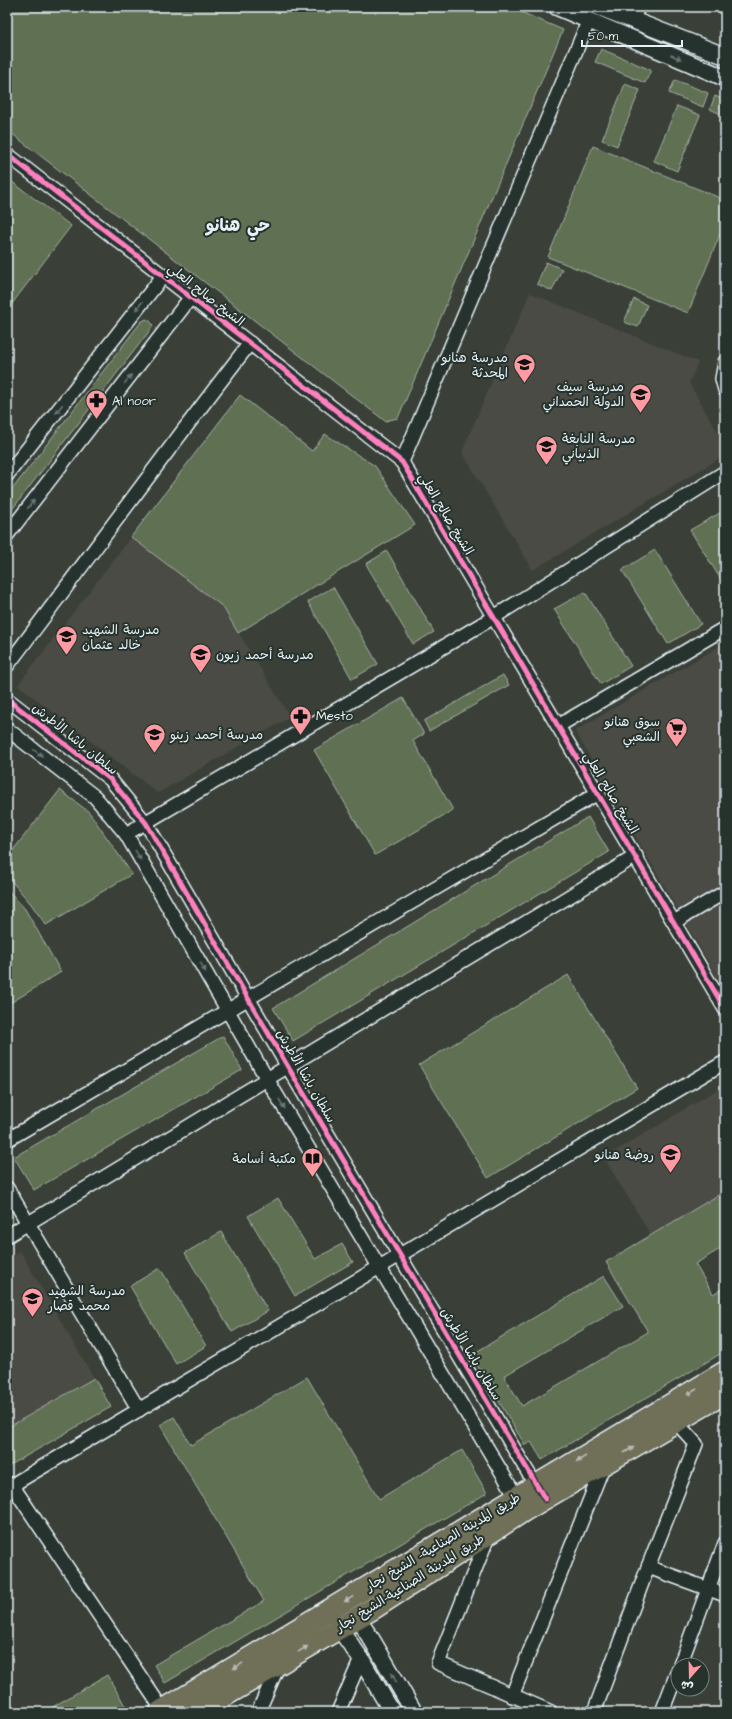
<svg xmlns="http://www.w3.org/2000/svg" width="732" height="1719" font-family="'Architects Daughter','Playpen Sans Arabic',sans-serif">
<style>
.built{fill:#4b4c44}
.green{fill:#607052;stroke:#a4b0a5}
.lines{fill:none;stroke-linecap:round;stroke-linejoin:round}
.minor-casing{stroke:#e8f1f8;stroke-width:16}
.tertiary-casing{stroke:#e8f1f8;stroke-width:19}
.primary-casing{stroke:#e8f1f8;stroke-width:24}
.minor{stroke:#26332d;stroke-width:13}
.tertiary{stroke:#26332d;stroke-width:16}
.primary{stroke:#706f59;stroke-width:21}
.cycleway-casing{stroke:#26332d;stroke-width:8}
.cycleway{stroke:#ff80c0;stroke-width:5}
.oneway{fill:#6a7674}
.oneway2{fill:#b8bdb8}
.labels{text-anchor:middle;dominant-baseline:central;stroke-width:4;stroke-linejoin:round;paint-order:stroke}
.street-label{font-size:13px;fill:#e8f1f8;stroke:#26332d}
.poi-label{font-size:13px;fill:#e8f1f8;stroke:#26332d;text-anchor:start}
.district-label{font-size:17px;font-weight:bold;fill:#e8f1f8;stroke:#26332d}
</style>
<rect width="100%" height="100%" fill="#3a4038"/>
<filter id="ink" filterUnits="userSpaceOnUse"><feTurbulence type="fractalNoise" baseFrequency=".025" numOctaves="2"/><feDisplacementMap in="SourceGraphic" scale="8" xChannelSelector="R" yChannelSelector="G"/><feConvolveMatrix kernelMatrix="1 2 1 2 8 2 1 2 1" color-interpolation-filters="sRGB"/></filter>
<g filter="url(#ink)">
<g class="built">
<path d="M530 293 698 362 689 383 725 445V455L533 570 462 452Z"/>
<path d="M131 537 223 607 290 717 158 793 18 685Z"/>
<path d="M725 643V991L575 731Z"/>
<path d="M725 1085V1192L651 1235 604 1158Z"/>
<path d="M20 1251 94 1378 7 1428V1259Z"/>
</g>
<g class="green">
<path d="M7 7H509L563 30 398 418 385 421 7 130Z"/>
<path d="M601 49 651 70 645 83 595 62Z"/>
<path d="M675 80 708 93 703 107 669 93Z"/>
<path d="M625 84 640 90 617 146 602 140Z"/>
<path d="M715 96 725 100V116L710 109Z"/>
<path d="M677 106 700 115 677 171 654 161Z"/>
<path d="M593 146 725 200V222L688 313 548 257Z"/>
<path d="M7 178 71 226 8 309 7 308Z"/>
<path d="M546 262 562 269 552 291 537 284Z"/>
<path d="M634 299 647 305 638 327 624 322Z"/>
<path d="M146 319 150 321 153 325 151 329 7 516V496L141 322Z"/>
<path d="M240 395 312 451 325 434 375 466 415 525 238 633 223 607 131 537Z"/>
<path d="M725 510V586L690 530Z"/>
<path d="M655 550 701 624 668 644 622 570Z"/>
<path d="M387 551 434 632 413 644 366 564Z"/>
<path d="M333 587 378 664 352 679 308 602Z"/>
<path d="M585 592 631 666 601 684 554 609Z"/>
<path d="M503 675 509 685 429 731 424 721Z"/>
<path d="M403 698 424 734 413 741 453 810 375 855 314 750Z"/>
<path d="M60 790 89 812 132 874 46 925 31 904 7 876V858Z"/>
<path d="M588 817 609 852 293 1041 273 1008Z"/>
<path d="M7 889 25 909 61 972 7 1005Z"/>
<path d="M568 975 637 1088 488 1178 419 1065Z"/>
<path d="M223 1036 242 1070 34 1190 14 1157Z"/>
<path d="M725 1191V1246L695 1264 713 1294 725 1287V1351L542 1460 531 1442 525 1445 471 1355 604 1276 623 1306 504 1376 522 1406 648 1332 606 1262Z"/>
<path d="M278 1198 315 1259 342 1244 353 1262 295 1296 248 1216Z"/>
<path d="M221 1232 268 1311 232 1332 185 1253Z"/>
<path d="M160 1268 206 1346 176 1364 130 1286Z"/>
<path d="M307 1377 379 1499 462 1450 487 1493 165 1683 154 1665 264 1601 160 1425 174 1417 191 1445Z"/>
<path d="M94 1378 111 1407 7 1467V1428Z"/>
<path d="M107 1675 126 1707 118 1712H44Z"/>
</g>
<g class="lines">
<defs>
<g id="minor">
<path d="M632 21 638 7"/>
<path d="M7 154 402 462 725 1009"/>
<path d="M725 362 722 379 725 390"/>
<path d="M402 462 589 20"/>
<path d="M7 475 163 276"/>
<path d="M7 535 191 297"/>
<path d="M7 666C88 559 167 450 250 343"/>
<path d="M7 699 110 779 146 823 288 1067 539 1491"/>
<path d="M558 726 725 628"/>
<path d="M7 729 95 797 126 834 267 1079 520 1503"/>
<path d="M126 834 494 617 725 472"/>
<path d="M674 922 725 892"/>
<path d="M7 1140 598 793"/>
<path d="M7 1188 139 1410"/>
<path d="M7 1236 636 856"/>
<path d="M12 1485 164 1712"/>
<path d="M7 1488 725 1062"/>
<path d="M489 1534 438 1663 551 1712"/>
<path d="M648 1567 725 1595"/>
<path d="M680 1665 725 1543"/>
<path d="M512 1696 604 1464"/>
<path d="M258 1712 279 1664"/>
<path d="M338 1712 361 1659"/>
<path d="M594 1712 648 1567 696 1444 676 1422"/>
<path d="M662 1712 678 1670"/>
</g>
<g id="tertiary">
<path d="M557 7 725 78"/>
<path d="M599 7 725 56"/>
<path d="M357 1618 372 1640 414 1712"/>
<path d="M339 1628 361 1659 392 1712"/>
</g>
<g id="primary">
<path d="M160 1712 725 1372"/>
<path d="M197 1712 374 1608 525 1510 725 1393"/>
</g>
</defs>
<use href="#minor" class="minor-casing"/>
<use href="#tertiary" class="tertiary-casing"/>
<use href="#primary" class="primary-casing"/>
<use href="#minor" class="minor"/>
<use href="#tertiary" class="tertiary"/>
<use href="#primary" class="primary"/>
<defs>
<g id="cycleway">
<path d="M7 154 402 462 725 1009"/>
<path d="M7 699 110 779 146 823 288 1067 545 1499"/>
</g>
</defs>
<use href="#cycleway" class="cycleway-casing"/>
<use href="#cycleway" class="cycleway"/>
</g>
<defs><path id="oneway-solid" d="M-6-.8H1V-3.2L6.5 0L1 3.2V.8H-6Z"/></defs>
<g class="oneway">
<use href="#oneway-solid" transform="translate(676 57) rotate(23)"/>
<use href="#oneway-solid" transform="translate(139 306) rotate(128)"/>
<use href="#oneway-solid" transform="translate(128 379) rotate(-52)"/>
<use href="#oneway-solid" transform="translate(59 409) rotate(128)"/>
<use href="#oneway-solid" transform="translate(31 504) rotate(-52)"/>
<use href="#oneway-solid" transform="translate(38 753) rotate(38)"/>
<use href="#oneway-solid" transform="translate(138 855) rotate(60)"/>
<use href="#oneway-solid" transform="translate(203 967) rotate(60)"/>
<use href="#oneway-solid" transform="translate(282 1104) rotate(59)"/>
<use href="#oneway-solid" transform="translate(394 1678) rotate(-120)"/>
</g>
<g class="oneway2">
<use href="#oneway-solid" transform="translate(692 1392) rotate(149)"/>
<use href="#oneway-solid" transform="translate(629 1450) rotate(-30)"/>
<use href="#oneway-solid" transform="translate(581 1459) rotate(149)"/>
<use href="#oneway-solid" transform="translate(349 1599) rotate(149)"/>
<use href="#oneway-solid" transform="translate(303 1649) rotate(-31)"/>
<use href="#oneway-solid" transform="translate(238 1666) rotate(149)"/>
</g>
</g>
<defs>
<symbol id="school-pin" viewBox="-11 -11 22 30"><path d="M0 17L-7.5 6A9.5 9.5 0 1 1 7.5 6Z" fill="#ff9aa2" stroke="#26332d"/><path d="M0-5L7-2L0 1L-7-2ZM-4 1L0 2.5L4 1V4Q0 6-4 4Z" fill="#111"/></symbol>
<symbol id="pharmacy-pin" viewBox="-11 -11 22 30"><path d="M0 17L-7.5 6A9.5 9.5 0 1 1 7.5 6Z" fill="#ff9aa2" stroke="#26332d"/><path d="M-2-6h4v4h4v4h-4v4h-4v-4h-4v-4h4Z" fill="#111"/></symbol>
<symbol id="supermarket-pin" viewBox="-11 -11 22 30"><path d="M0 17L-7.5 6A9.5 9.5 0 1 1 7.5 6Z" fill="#ff9aa2" stroke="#26332d"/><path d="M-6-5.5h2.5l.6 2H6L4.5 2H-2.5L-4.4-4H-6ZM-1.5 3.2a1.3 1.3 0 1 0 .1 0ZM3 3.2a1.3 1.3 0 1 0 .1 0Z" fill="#111"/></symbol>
<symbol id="library-pin" viewBox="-11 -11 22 30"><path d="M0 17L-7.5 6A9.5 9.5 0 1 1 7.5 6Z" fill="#ff9aa2" stroke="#26332d"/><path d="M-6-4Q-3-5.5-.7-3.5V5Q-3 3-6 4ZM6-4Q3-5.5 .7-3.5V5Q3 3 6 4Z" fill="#111"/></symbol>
</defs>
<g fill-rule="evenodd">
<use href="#school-pin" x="512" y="352" width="25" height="34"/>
<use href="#school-pin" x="628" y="382" width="25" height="34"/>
<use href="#pharmacy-pin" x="84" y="388" width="25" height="34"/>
<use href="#school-pin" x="534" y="434" width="25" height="34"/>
<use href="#school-pin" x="54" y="624" width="25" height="34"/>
<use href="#school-pin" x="188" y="642" width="25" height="34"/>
<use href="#pharmacy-pin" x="288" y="704" width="25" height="34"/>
<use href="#supermarket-pin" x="664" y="716" width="25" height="34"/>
<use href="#school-pin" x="142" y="722" width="25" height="34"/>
<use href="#school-pin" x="658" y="1142" width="25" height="34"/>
<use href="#library-pin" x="300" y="1146" width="25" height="34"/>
<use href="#school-pin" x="20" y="1286" width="25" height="34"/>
</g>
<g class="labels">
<g class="street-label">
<text transform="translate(206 295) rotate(38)">الشيخ صالح العلي</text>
<text transform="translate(446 514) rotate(59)">الشيخ صالح العلي</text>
<text transform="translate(75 739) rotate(39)">سلطان باشا الأطرش</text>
<text transform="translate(611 793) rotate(59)">الشيخ صالح العلي</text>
<text transform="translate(306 1076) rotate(60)">سلطان باشا الأطرش</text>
<text transform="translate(471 1354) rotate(59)">سلطان باشا الأطرش</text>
<text transform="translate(443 1542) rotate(-31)">طريق المدينة الصناعية- الشيخ نجار</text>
<text transform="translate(410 1583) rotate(-32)">طريق المدينة الصناعية-الشيخ نجار</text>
</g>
<g class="poi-label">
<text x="508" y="358" text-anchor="end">مدرسة هنانو<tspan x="508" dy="15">المحدثة</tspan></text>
<text x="624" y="387" text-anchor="end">مدرسة سيف<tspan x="624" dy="15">الدولة الحمداني</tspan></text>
<text x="112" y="401">Al noor</text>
<text x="562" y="439">مدرسة النابغة<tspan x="562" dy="15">الذبياني</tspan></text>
<text x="82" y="630">مدرسة الشهيد<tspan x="82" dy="15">خالد عثمان</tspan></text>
<text x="216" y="655">مدرسة أحمد زيون</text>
<text x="316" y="716">Mesto</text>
<text x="660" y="722" text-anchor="end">سوق هنانو<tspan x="660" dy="15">الشعبي</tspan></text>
<text x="170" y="735">مدرسة أحمد زينو</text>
<text x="654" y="1155" text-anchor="end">روضة هنانو</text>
<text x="296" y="1159" text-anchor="end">مكتبة أسامة</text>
<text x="48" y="1291">مدرسة الشهيد<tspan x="48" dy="15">محمد قصار</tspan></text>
</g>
<g class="district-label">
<text x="238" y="226">حي هنانو</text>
</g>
</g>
<rect width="732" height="1719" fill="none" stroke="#26332d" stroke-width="24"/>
<rect x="12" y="12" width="708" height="1695" fill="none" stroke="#e8f1f8" stroke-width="1.5" filter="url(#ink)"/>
<g transform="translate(690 1677) rotate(200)"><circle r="19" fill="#26332d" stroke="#747f7e"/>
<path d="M0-3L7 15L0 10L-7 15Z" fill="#ff9aa2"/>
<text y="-6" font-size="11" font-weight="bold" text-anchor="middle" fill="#e8f1f8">ش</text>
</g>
<path d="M582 40v6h100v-6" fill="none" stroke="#e8f1f8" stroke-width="2"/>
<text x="588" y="40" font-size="12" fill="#e8f1f8" stroke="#26332d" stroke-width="3" paint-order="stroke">50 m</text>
</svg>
